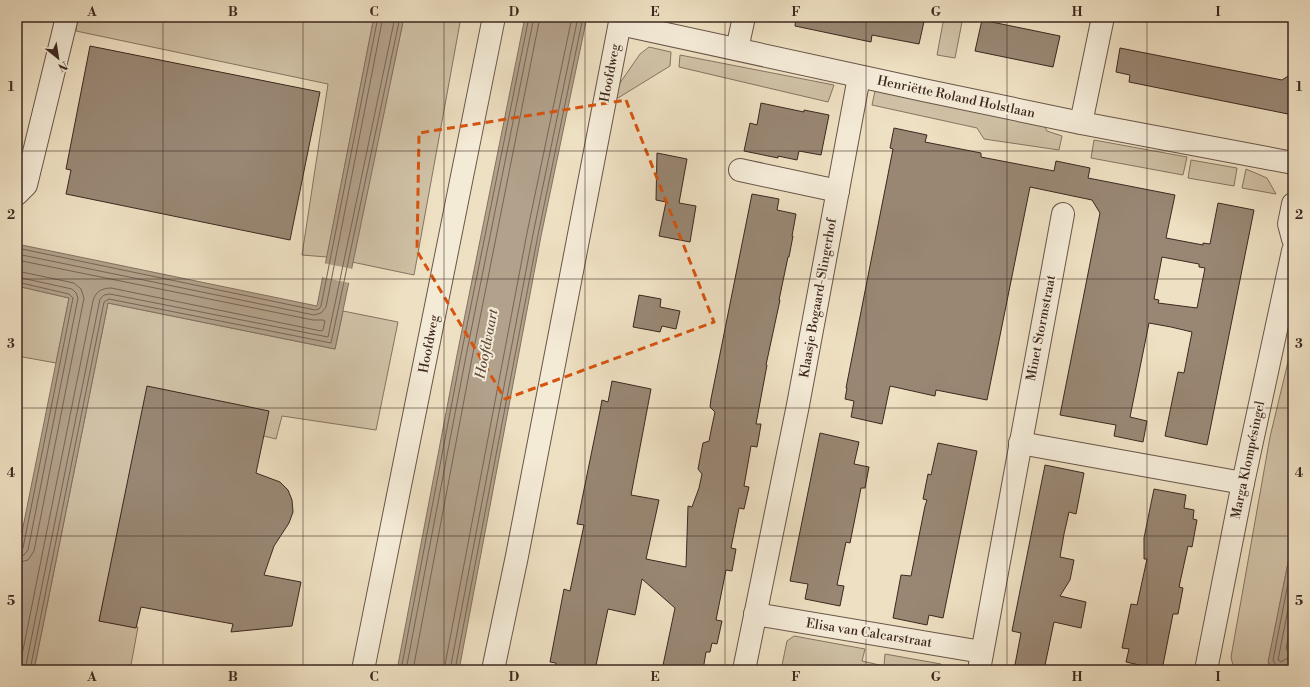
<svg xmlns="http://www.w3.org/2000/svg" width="1310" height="687" font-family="'Libre Bodoni',serif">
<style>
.green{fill:#d0c1a6;stroke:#867462}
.water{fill:#b2a18b;stroke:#837060}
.pier{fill:#eee0c2}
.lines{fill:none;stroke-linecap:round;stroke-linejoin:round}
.shore{stroke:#786455;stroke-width:1}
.building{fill:#998774;stroke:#3d271f;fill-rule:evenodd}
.minor-casing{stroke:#695548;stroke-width:24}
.minor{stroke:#f4ebd7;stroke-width:22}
.marked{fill:none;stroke:#d7540e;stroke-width:3;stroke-dasharray:8 5;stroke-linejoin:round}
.grid{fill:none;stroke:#3d271f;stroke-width:1;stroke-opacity:0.55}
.labels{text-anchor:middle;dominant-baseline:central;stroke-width:4;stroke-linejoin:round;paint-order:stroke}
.street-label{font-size:13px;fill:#3d271f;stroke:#f4ebd7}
.water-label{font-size:14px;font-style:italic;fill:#604c3f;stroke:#f4ebd7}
.neatline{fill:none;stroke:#3d271f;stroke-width:1.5}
.grid-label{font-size:13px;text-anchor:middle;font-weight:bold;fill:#3d271f}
</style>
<rect width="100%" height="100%" fill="#eee0c2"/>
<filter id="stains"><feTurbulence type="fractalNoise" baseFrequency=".005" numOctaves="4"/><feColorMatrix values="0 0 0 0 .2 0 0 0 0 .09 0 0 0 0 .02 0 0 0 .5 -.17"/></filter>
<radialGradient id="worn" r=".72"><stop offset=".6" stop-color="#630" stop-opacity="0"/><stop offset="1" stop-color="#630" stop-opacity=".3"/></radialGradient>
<g class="green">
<path d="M78 17H374L327 257 302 255 328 84 76 31Z"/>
<path d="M404 17H461L414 275 352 262Z"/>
<path d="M650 17H678L667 25 651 20Z"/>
<path d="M944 17H963L955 58 937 55Z"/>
<path d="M649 47 671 52 670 66 618 98 611 96 640 54Z"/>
<path d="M680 55 834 85 828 102 679 67Z"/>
<path d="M875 91 1044 125 1047 131 1062 136 1059 150 984 139 977 128 872 105Z"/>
<path d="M1094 140 1187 157 1183 175 1091 158Z"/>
<path d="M1191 160 1237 168 1234 186 1188 178Z"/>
<path d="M1246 169 1267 178 1276 194 1242 188Z"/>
<path d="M17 286 69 298 56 363 17 356Z"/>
<path d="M108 303 335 349 343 311 398 322 376 430 282 416 276 439 227 427 135 456 99 621 138 627 130 670H34Z"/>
<path d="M1293 341V538L1267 670H1234L1231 657 1270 437Z"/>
<path d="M794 636 865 649 862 661 884 666 885 654 941 664 940 670H781L787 641Z"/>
</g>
<g class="water">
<path d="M374 17H404L335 349 108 303 34 670H17V557L69 298 17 286V244L317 306Z"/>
<path d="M525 17H587L541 236 459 670H397L457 355Z"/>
<path d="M1293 538V662L1292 665 1286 670H1276L1268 662Z"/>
</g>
<path class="pier" d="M323 263 353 269 350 283 321 277Z"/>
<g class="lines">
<g class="shore">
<path d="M17 248 315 310 319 309 321 306 378 17"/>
<path d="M17 254 314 315 321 313 326 307 383 17"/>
<path d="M17 260 313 320H323L325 321 323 330 321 331 111 288C102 288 95 292 93 301L19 670"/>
<path d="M17 271 74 283 81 289 84 298 34 551 28 560 17 563"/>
<path d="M17 277 72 289 76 293 78 298 28 550 24 555 17 557"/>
<path d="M17 282 69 294 73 298 23 548 21 551 17 552"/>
<path d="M1293 584 1278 660 1281 662 1288 658 1293 657"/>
<path d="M1293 614 1286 649 1288 651H1293"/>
<path d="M25 670 100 299 104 295 110 294 328 337 395 17"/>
<path d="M30 670 104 302 109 299 331 343 400 17"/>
<path d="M401 670 461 355 529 17"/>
<path d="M406 670 466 356 534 17"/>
<path d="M413 670 472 358 540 17"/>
<path d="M444 670 527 233 572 17"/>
<path d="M450 670 533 234 578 17"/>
<path d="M455 670 538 235 583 17"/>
<path d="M1278 670 1277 667 1273 660 1293 558"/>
</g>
</g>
<g class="building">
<path d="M796 17H925L919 44 872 35 871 42 795 26Z"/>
<path d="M982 20 1060 36 1053 67 975 51Z"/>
<path d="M90 46 320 92 290 240 66 194 71 170 66 169Z"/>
<path d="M1120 48 1282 80 1293 73V115L1129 82 1130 75 1116 72Z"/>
<path d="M761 103 804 112V110L829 115 821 155 799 151 797 160 778 156V158L744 151 750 123 757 125Z"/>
<path d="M894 128 927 135 925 142 981 153V157L1054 171 1056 161 1090 168 1088 178 1175 195 1166 238 1203 245V243L1210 244 1218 203 1254 210 1207 445 1165 436 1178 372 1184 373 1192 332 1171 327 1149 323 1130 417 1147 421 1143 442 1114 436 1116 425 1060 415 1100 213 1092 200 1030 187 987 400 936 390 935 396 890 386 882 424 851 417 854 401 845 399 847 388H846L893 149 890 148ZM1162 257 1199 264V267L1205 268 1197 308 1158 303 1159 300 1154 299Z"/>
<path d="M657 153 687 159 679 203 696 206 690 242 659 236 666 202 656 200Z"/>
<path d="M752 194 779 199 777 210 796 214 792 236H793L789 257H788L779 300H780L766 365H767L756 424H761L759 436 757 447 751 446 744 486 749 487 744 509 739 508 731 548 736 549 732 571 726 570 716 620 722 621 717 644 712 643 710 652H706L703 670H662L675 608 642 579 635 615 608 609 595 670H555L556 663 550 662 560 610 564 589 570 591 584 525 577 524 600 411 602 400 608 402 612 381 651 389 631 495 659 500 646 559 686 567 688 506 692 507 699 488 702 474 698 469 703 443 709 441 712 426 715 412 710 407 711 399Z"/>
<path d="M639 295 661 299 660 307 680 311 676 329 662 326 660 332 633 327Z"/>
<path d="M147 386 269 411 256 473 280 482 288 490 292 500 293 512 289 523 274 546 264 575 301 582 292 626 231 632 233 624 141 607 136 628 99 621Z"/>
<path d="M820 433 859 442 854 464 869 467 865 488H861L850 543 846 542 837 585 844 586 840 606 805 599 808 584 790 581Z"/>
<path d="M938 443 977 451 943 618 929 615 927 625 893 618 901 575 911 576 925 506 927 500 923 499 928 474 931 475Z"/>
<path d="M1045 465 1084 473 1076 514 1069 512 1064 534 1060 557 1074 560 1070 580 1060 596 1086 602 1081 628 1054 622 1044 670H1014L1021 633 1012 631Z"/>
<path d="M1154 489 1186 495 1184 508 1194 510 1193 519 1197 520 1192 547 1188 546 1179 587 1183 588 1178 614H1173L1162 670 1126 662 1129 649 1122 648 1131 604 1137 605 1147 559H1144V538Z"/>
</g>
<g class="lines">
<defs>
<g id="minor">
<path d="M620 24 923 90 1081 123 1293 163"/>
<path d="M737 49 744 17"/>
<path d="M1081 123 1103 17"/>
<path d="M740 170 838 191"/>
<path d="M17 194 26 185 67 17"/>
<path d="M1293 204 1289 224 1293 239"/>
<path d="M1020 443 1243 483"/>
<path d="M755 614 982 652"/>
<path d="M363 670 494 17"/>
<path d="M493 670 517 556 621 17"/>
<path d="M744 670 798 405 859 77"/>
<path d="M979 670 1063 214"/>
<path d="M1206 670 1243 483 1293 251"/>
</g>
</defs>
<use href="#minor" class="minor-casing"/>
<use href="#minor" class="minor"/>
</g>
<path class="marked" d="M626 100 714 322 505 399 417 251 419 133Z"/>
<path class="grid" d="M163 17V670M303 17V670M444 17V670M585 17V670M725 17V670M866 17V670M1007 17V670M1147 17V670M17 151H1293M17 279H1293M17 408H1293M17 536H1293"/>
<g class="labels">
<g class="street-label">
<text transform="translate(610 73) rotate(-79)">Hoofdweg</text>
<text transform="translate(956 97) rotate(12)">Henriëtte Roland Holstlaan</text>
<text transform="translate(818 298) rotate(-80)">Klaasje Bogaard-Slingerhof</text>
<text transform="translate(1041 328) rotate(-79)">Minet Stormstraat</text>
<text transform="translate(429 344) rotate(-79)">Hoofdweg</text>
<text transform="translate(1248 460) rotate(-78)">Marga Klompésingel</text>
<text transform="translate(869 633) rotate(9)">Elisa van Calcarstraat</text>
</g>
<g class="water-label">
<text transform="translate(487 344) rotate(-79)">Hoofdvaart</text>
</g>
</g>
<rect width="1310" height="687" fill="none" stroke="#eee0c2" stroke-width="44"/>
<g transform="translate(58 58) rotate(150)" stroke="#f4ebd7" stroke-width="3" paint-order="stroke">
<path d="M0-3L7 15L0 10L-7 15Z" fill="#3d271f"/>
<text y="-6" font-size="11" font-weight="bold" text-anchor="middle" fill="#3d271f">N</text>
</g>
<rect x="22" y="22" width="1266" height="643" class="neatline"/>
<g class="grid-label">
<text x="92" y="16">A</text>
<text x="233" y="16">B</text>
<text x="374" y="16">C</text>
<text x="514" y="16">D</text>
<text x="655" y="16">E</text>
<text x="796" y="16">F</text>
<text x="936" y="16">G</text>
<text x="1077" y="16">H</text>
<text x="1218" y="16">I</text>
<text x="11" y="91">1</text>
<text x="1299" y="91">1</text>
<text x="11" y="219">2</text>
<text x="1299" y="219">2</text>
<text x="11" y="348">3</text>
<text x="1299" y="348">3</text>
<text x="11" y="477">4</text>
<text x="1299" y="477">4</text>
<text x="11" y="605">5</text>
<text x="1299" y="605">5</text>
<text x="92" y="681">A</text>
<text x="233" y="681">B</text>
<text x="374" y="681">C</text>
<text x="514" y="681">D</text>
<text x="655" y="681">E</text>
<text x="796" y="681">F</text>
<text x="936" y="681">G</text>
<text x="1077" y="681">H</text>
<text x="1218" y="681">I</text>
</g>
<rect width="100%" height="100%" filter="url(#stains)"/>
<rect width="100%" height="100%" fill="url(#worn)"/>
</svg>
